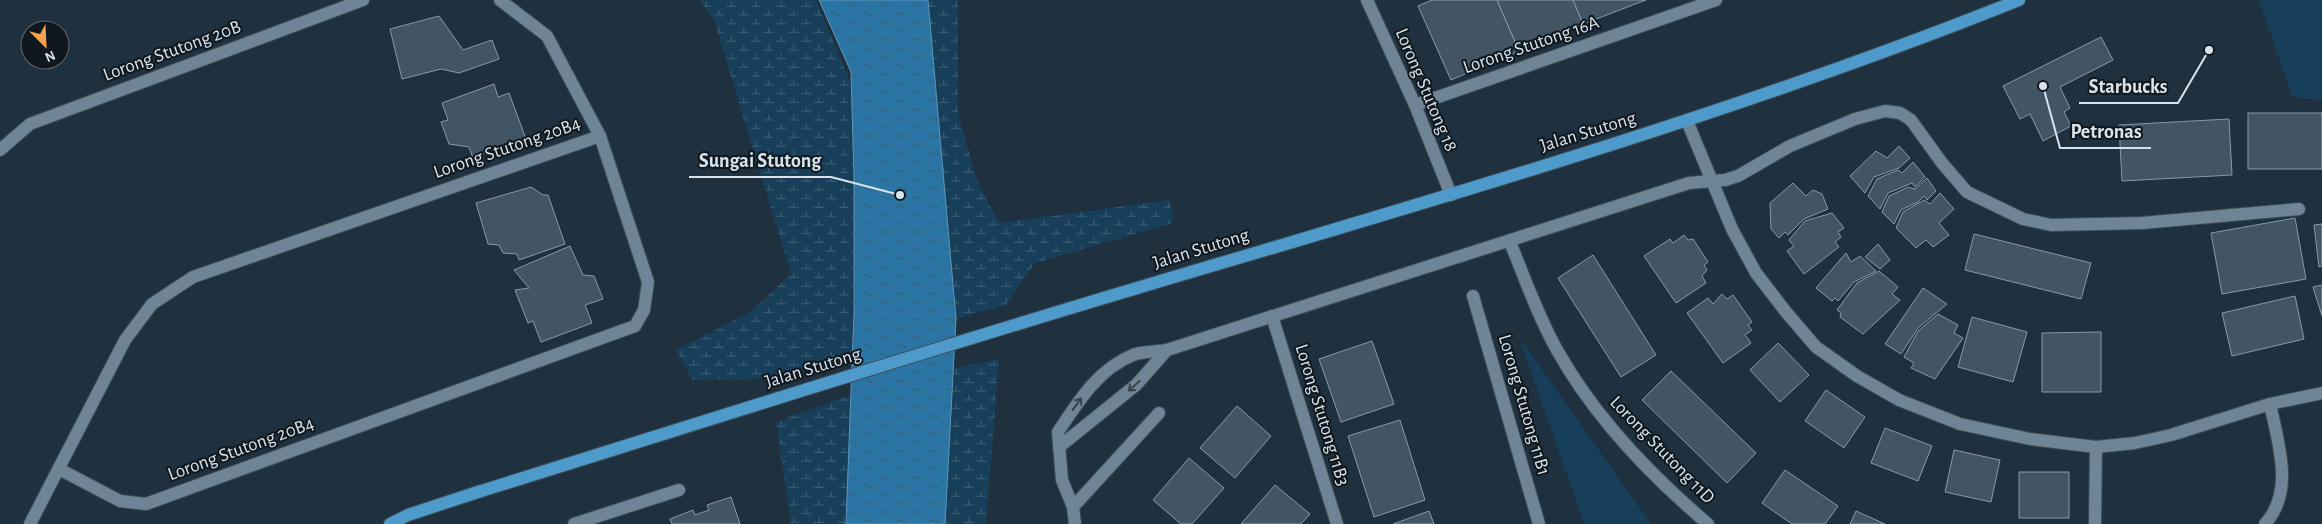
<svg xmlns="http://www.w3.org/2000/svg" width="2322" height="524" font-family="'Alegreya Sans',sans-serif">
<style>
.wetland{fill:url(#wetland-marsh)}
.park{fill:#173f5a}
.water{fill:url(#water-ripples);stroke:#5f96ba}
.building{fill:#415564;stroke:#859bab}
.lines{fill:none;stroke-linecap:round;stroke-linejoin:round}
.minor-casing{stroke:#3d4e59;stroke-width:14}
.major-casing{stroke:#3d4e59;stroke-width:14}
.minor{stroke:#6f8595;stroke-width:12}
.major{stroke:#4e9aca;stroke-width:12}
.oneway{stroke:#36444e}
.labels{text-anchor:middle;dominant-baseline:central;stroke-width:4;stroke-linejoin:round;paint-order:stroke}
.street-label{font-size:19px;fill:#d8e4ed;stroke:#10181e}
.leader{fill:none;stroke:#d8e4ed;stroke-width:2}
.callout-dot{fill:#d8e4ed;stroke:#10181e;stroke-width:2}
.callout-label{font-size:20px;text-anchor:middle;font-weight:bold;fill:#d8e4ed;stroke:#10181e;stroke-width:4;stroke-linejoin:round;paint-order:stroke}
</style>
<defs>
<pattern id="wetland-marsh" width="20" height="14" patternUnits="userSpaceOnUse" patternTransform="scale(1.25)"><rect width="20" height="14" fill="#173f5a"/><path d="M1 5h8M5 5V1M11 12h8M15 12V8" fill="none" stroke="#385b72"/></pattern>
<pattern id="water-ripples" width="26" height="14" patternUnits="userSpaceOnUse" patternTransform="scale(1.25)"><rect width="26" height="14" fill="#2b75a4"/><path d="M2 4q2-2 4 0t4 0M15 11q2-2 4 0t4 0" fill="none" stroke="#355f7a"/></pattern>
</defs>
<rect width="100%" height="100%" fill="#1f313f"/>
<g class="wetland">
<path d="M700 0H816L852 86 854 177 852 355 760 379 692 380 676 350 749 313 791 274 714 20Z"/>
<path d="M928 0H958V113L977 181 999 223 1170 200 1173 223 1035 263 1006 305 956 319Z"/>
<path d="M999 359 986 524H945L953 369Z"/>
<path d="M851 395 846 524H791L776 422Z"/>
</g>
<g class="park">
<path d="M2259 0H2322V100L2292 97Z"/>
<path d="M1519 337 1651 524H1584Z"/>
</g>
<path class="water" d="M819 0H928L956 319 945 524H846L854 312V177L851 72Z"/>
<g class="building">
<path d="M1432 0H1497L1519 51 1451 80 1418 6Z"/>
<path d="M1497 0H1573L1583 24 1519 51Z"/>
<path d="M1573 0H1646L1583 24Z"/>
<path d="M439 16 463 50 492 40 499 59 459 73 441 69 402 79 390 29Z"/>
<path d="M2101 37 2113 60 2060 87 2070 108 2064 112 2071 126 2043 141 2030 114 2020 119 2003 86Z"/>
<path d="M494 84 498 97 509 93 526 139 473 158 469 147 449 144 441 122 448 120 442 103Z"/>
<rect x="2248" y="113" width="74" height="56"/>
<path d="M2229 119 2232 175 2122 181 2119 125Z"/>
<path d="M1899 146 1910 158 1899 168 1874 177 1865 193 1850 176 1876 151 1887 158Z"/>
<path d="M1913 162 1925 177 1915 187 1912 183 1888 193 1880 209 1868 196 1877 179 1898 170 1902 173Z"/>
<path d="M1927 178 1936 191 1927 200 1924 196 1918 202 1901 210 1894 224 1882 212 1889 196 1908 187 1915 189Z"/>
<path d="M1793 183 1806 196 1813 190 1822 194 1828 209 1804 219 1788 235 1785 232 1779 238 1771 229 1770 203Z"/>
<path d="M531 187 543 195H548L565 244 519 260 517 254 503 253 499 245 488 244 476 203Z"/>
<path d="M1940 193 1954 209 1939 223 1949 235 1933 247 1926 240 1916 248 1896 228 1903 212 1924 200 1930 204Z"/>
<path d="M1832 213 1844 228 1838 232 1841 237 1835 242 1839 247 1804 274 1787 251 1794 246 1789 240 1805 221Z"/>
<path d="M2295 218 2306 279 2222 294 2211 233Z"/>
<path d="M2322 224V266L2319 267 2314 225Z"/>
<path d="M1974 234 2091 263 2081 299 1965 270Z"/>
<path d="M1684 235 1688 240 1693 239 1708 262 1704 265 1707 270 1702 276 1706 283 1676 303 1644 256 1670 239 1673 243Z"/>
<path d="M1878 244 1890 260 1880 269 1865 257Z"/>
<path d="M570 246 583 275 594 276 603 299 585 305 592 323 541 342 533 321 528 323 515 290 529 288 514 270Z"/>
<path d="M1846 253 1851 262 1860 256 1876 271 1854 282 1838 301 1835 298 1832 301 1816 288Z"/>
<path d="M1593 255 1656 355 1621 377 1558 278Z"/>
<path d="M1879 271 1898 287 1892 294 1900 300 1863 334 1840 317 1841 313 1837 310 1857 283Z"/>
<path d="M2322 285V316L2313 287Z"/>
<path d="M1923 288 1947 304 1918 328 1901 354 1885 344Z"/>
<path d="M1722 294 1727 299 1733 295 1752 322 1748 325 1752 330 1745 335 1751 343 1723 363 1687 313 1708 298 1713 304Z"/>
<path d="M2295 296 2304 339 2232 356 2222 313Z"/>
<path d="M1938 314 1958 325 1954 333 1963 338 1935 379 1911 368 1914 363 1904 357 1918 331Z"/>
<path d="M1972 317 2027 332 2013 382 1958 367Z"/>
<path d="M2101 332V392H2042V333Z"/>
<path d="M1372 341 1394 404 1341 422 1319 359Z"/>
<path d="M1778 343 1809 375 1780 402 1750 370Z"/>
<path d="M1671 371 1756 453 1727 483 1642 400Z"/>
<path d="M1826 390 1865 417 1844 448 1805 421Z"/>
<path d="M1237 406 1271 436 1235 478 1200 448Z"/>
<path d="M1400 420 1425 500 1374 517 1348 436Z"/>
<path d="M1885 428 1932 446 1918 481 1871 463Z"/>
<path d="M1954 450 2000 460 1991 502 1945 492Z"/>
<path d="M1189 458 1224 488 1192 524H1181L1153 500Z"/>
<path d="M1785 470 1838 506 1825 524H1792L1762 503Z"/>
<rect x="2019" y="472" width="50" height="46"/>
<path d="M1275 485 1310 514 1301 524H1241Z"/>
<path d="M731 497 740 524H672L670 519 693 510 695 515 709 510 707 505Z"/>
<path d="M1429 511 1434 524H1393Z"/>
<path d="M1856 511 1885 524H1850Z"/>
</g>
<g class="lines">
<defs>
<g id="minor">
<path d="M1367 0 1415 105 1451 195"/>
<path d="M1415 105 1716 0"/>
<path d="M1687 121 1732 229 1756 273 1786 312 1816 347 1857 376 1899 400 1960 424 2030 439 2096 447 2135 443 2171 435 2270 404 2322 393"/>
<path d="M0 150 30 124 363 0"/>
<path d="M1510 242C1525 279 1538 316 1557 350 1595 418 1649 474 1708 524"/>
<path d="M1473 296 1539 524"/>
<path d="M1272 316 1337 524"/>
<path d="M1059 447 1136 385 1167 350"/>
<path d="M59 469 120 501 146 504 635 326 644 310 648 282 600 136 547 36 500 0"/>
<path d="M1073 507 1159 413"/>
<path d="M30 524 125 340 152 304 193 277 600 136"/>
<path d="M574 524 679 490"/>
<path d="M1075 524 1073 507 1062 480 1058 432C1078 402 1098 369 1133 355 1142 351 1156 352 1167 350L1689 183 1725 180 1738 176 1790 146 1855 119 1885 111 1900 113 1911 120 1942 163 1967 192 2023 219 2051 225 2142 223 2299 209"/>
<path d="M2095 524 2096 447"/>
<path d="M2265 524C2295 491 2278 443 2270 404"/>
</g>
<path id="major" d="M390 524 408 515 478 492C703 422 928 350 1154 283 1444 197 1737 113 2019 0"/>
</defs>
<use href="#minor" class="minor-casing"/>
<use href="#major" class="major-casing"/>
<use href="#minor" class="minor"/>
<use href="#major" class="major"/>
</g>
<defs><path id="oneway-shaft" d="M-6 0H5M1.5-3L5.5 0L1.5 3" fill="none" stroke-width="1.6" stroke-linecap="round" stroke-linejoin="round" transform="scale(1.25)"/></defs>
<g class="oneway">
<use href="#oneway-shaft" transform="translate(1134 386) rotate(138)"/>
<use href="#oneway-shaft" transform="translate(1077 404) rotate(-54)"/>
</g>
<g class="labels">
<g class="street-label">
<text transform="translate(1531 45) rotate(-19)">Lorong Stutong 16A</text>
<text transform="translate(172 51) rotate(-20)">Lorong Stutong 20B</text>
<text transform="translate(1426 90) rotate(67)">Lorong Stutong 18</text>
<text transform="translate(1588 132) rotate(-17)">Jalan Stutong</text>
<text transform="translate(507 148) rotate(-19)">Lorong Stutong 20B4</text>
<text transform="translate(1201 249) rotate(-17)">Jalan Stutong</text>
<text transform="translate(813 368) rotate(-17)">Jalan Stutong</text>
<text transform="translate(1524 405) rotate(74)">Lorong Stutong 11B1</text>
<text transform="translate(1322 415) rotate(73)">Lorong Stutong 11B3</text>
<text transform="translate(241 449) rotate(-20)">Lorong Stutong 20B4</text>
<text transform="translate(1662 450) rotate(46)">Lorong Stutong 11D</text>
</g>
</g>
<path class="leader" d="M2209 50L2178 103H2079M2043 86L2060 148H2151M900 195L831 177H689"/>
<g class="callout-dot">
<circle cx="2209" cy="50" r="5"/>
<circle cx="2043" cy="86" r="5"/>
<circle cx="900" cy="195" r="5"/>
</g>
<g class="callout-label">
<text x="2128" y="93">Starbucks</text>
<text x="2106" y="138">Petronas</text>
<text x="760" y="167">Sungai Stutong</text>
</g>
<g transform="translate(45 45) rotate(156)"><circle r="24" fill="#10181e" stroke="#606a71"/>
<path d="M0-4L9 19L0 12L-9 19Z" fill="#f9a04d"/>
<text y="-8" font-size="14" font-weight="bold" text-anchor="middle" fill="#d8e4ed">N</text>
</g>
</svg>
